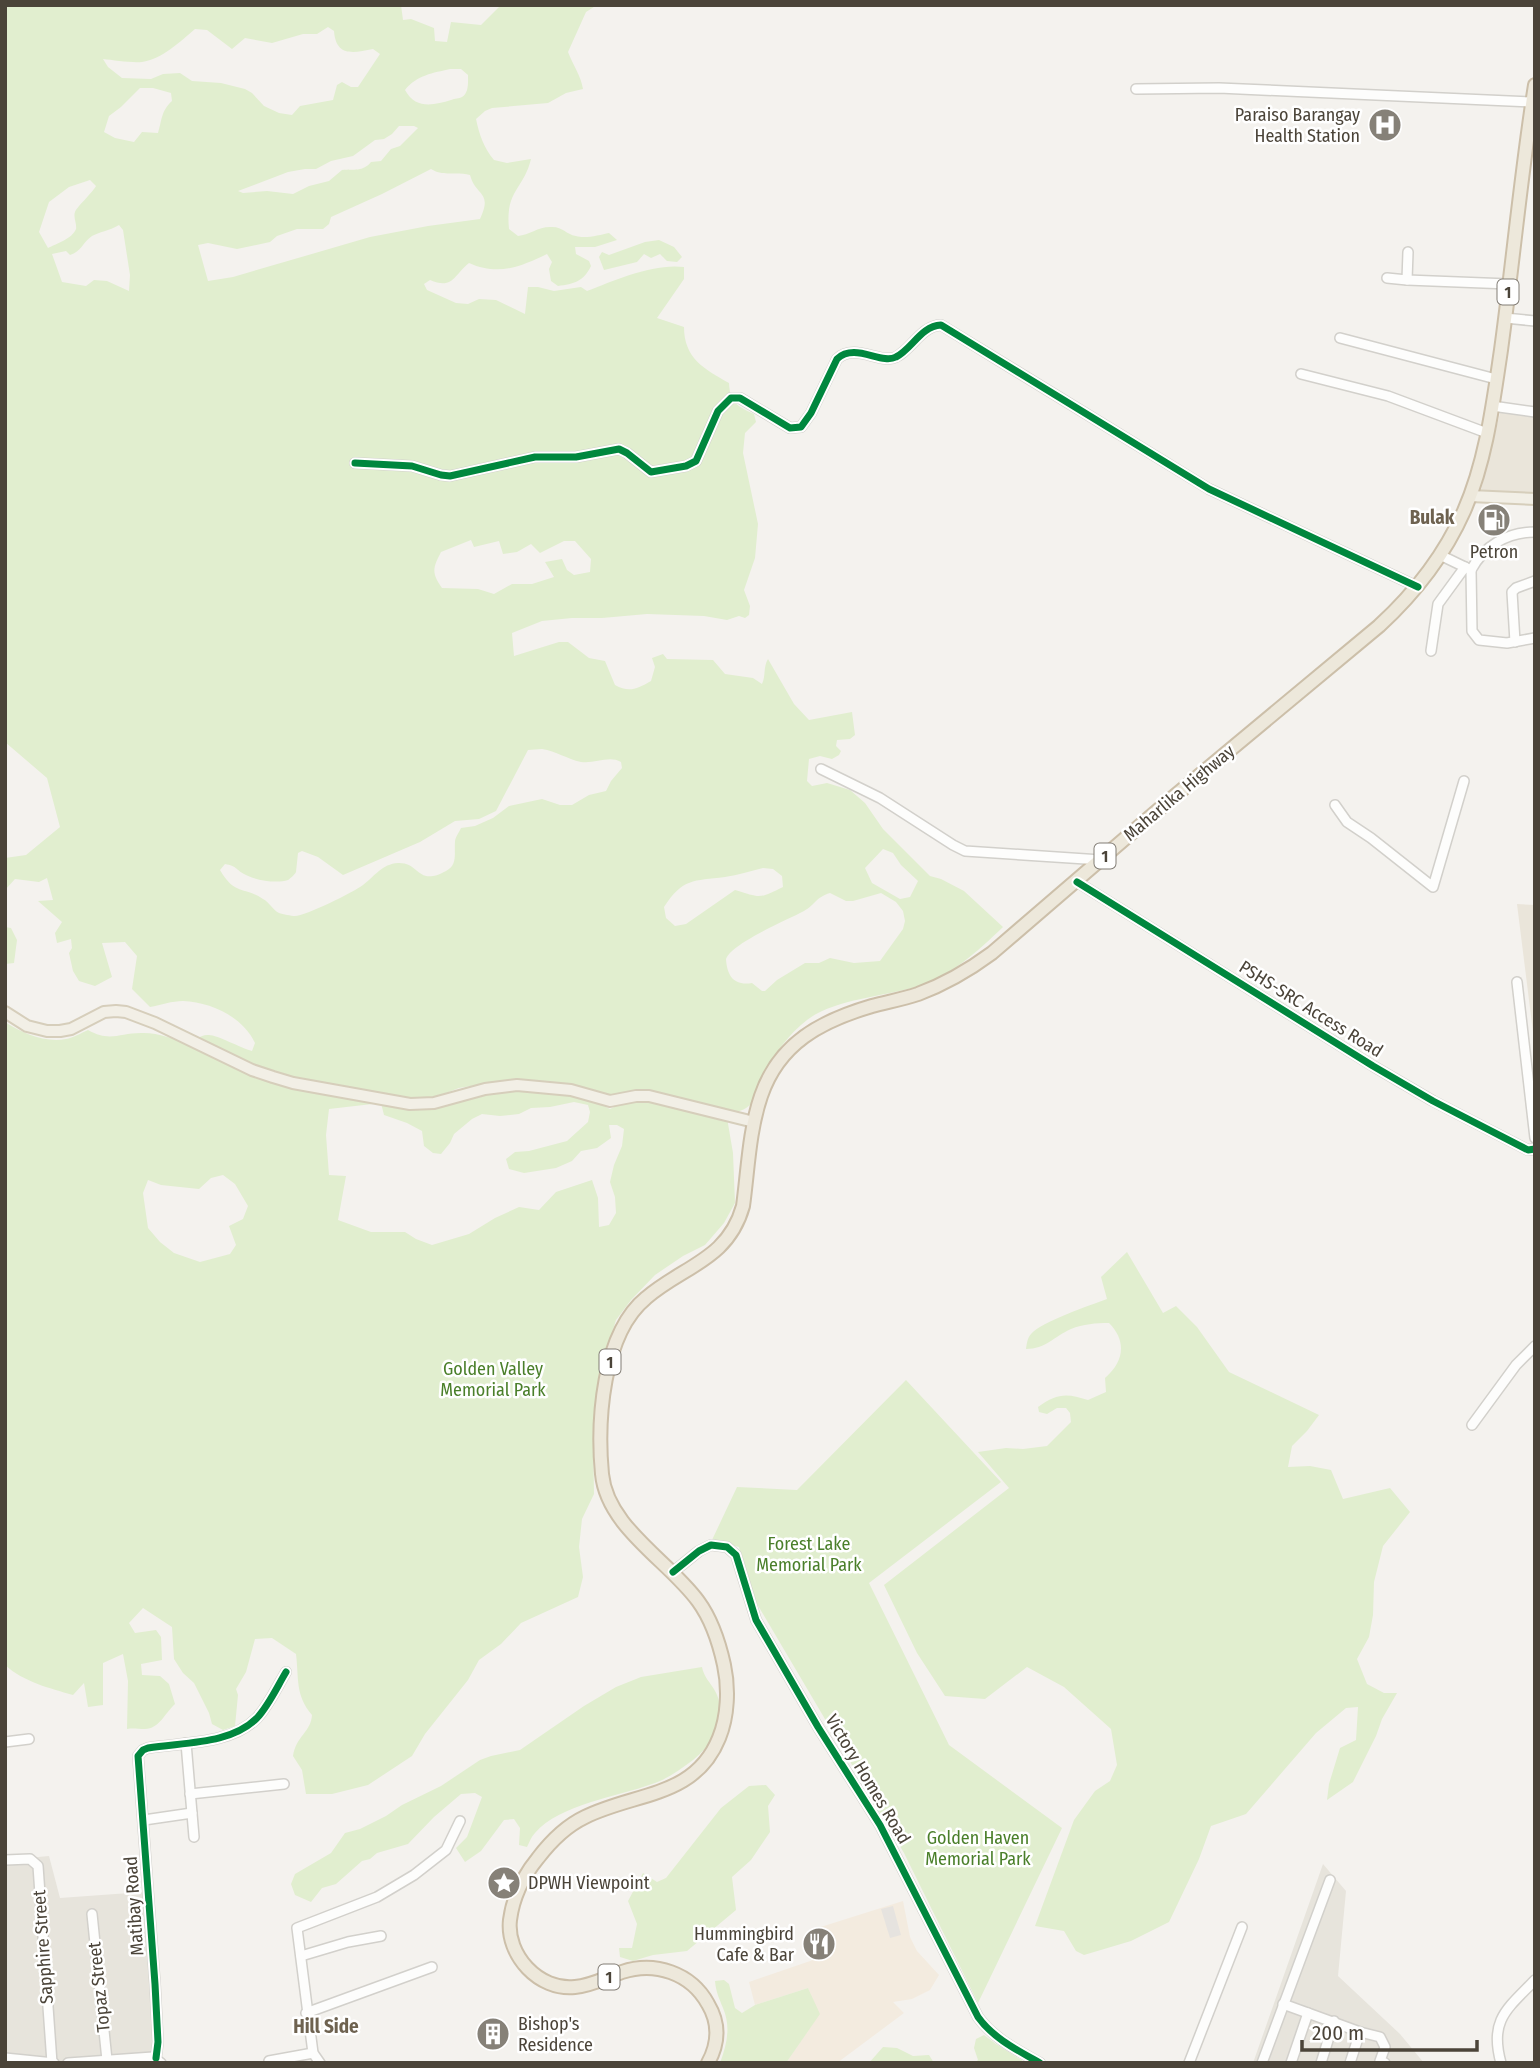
<svg xmlns="http://www.w3.org/2000/svg" width="1540" height="2068" font-family="'Fira Sans Condensed',sans-serif">
<style>
.residential{fill:#e7e4dc}
.commercial{fill:#f3ebdf}
.education{fill:#eae5da}
.green{fill:#e1eecf;fill-rule:evenodd}
.parking{fill:#e6e3df}
.lines{fill:none;stroke-linecap:round;stroke-linejoin:round}
.minor-casing{stroke:#d2d0cb;stroke-width:12}
.major-casing{stroke:#d6cebb;stroke-width:14}
.highway-casing{stroke:#ccbfa9;stroke-width:16}
.minor{stroke:#fdfdfc;stroke-width:9}
.major{stroke:#f2efe6;stroke-width:10}
.highway{stroke:#ede8db;stroke-width:12}
.cycleway-casing{stroke:#fff;stroke-width:11}
.cycleway{stroke:#00873e;stroke-width:7}
.labels{text-anchor:middle;dominant-baseline:central;stroke-width:5;stroke-linejoin:round;paint-order:stroke}
.shield{fill:#fff;stroke:#817c74;stroke-width:2}
.shield-label{font-size:16px;font-weight:bold;fill:#4b4439}
.poi-label{font-size:18px;fill:#4b4439;stroke:#fff;text-anchor:end}
.street-label{font-size:18px;fill:#4b4439;stroke:#fff}
.park-label{font-size:18px;fill:#4a7f2a;stroke:#fff}
.neighbourhood-label{font-size:19px;font-weight:bold;fill:#6e6250;stroke:#fff}
</style>
<rect width="100%" height="100%" fill="#f4f2ee"/>
<g class="residential">
<path d="M49 1856 60 1898 143 1892 159 2063H5V1860Z"/>
<path d="M1323 1864 1346 1891 1338 1976 1400 2034 1424 2063H1253Z"/>
</g>
<path class="commercial" d="M903 1901 910 1937 917 1951 939 1975 930 1990 912 1999 893 2002 904 2013 837 2063H786L819 2014 808 1988 755 2005 749 1982 813 1960 808 1931Z"/>
<g class="education">
<path d="M1501 409 1535 414V494L1481 490Z"/>
<path d="M1517 904 1535 905V1048Z"/>
</g>
<g class="green">
<path d="M5 5H401L403 20 411 19 434 28 435 41 447 42 451 22 481 25 499 7 508 5H597L586 12 568 52C573 65 581 76 583 89L566 93 548 103 492 108 485 111 476 119C479 134 484 148 494 160L507 163 531 159C524 189 505 190 509 229L518 236C529 235 538 227 550 227 563 226 565 234 576 236 585 239 600 235 609 233L617 240 595 247H575L576 254 589 261 591 266C584 281 574 284 558 286L551 281 549 269 552 262 547 254C520 267 498 276 469 263 454 275 453 290 430 280L424 284 427 290 456 303 468 304 479 299 496 300 525 314 528 287H538L554 291 581 287 587 291C615 280 654 263 684 267V279L657 318 684 327C684 358 704 369 729 383 730 403 737 406 754 414L756 422 745 433 743 453 758 524 755 558 744 590 750 606 749 615 745 618 739 616 727 620 704 616 647 614 602 618H572L542 621 512 633 514 656 559 642H568L589 658 605 661 615 685C629 693 637 689 651 681L655 667 652 658 663 654 667 659 713 660 725 674 753 678 762 684C766 676 763 667 768 659L794 704 809 720 852 712 855 735 850 739 837 740 836 746 841 751 839 755 832 759 820 756 809 759 807 781 812 786 827 783 850 790 865 803 883 829 930 876 941 879 964 891 1003 927C977 952 950 977 915 987 882 997 835 999 807 1020 789 1034 774 1054 764 1075 760 1084 758 1097 751 1104 744 1111 736 1113 726 1112L733 1153 735 1203 724 1223 705 1245 683 1256 655 1275 631 1300 616 1320 601 1369 593 1433 594 1494 582 1519 579 1547 583 1577 578 1597 521 1623 501 1644 479 1660 468 1680 425 1734 412 1756 368 1785 332 1794H306L302 1770 293 1756C296 1736 311 1732 312 1715 295 1695 299 1679 296 1654L272 1638 255 1639 246 1672 236 1689 238 1695 235 1726 223 1730 212 1724 209 1713 194 1683 183 1673 174 1659 172 1627 143 1608 129 1623 135 1633 156 1630 161 1637 162 1660 141 1664 142 1675 160 1676 169 1684 175 1704C165 1713 159 1729 145 1729 138 1729 133 1728 127 1729L128 1681 123 1654 103 1663V1705L88 1707 84 1683 73 1695C49 1688 24 1682 5 1665V1022C22 1033 45 1043 66 1039 73 1038 81 1033 88 1030 111 1043 120 1032 144 1033 159 1033 174 1039 189 1044 195 1040 201 1034 209 1035 217 1035 241 1048 252 1051L255 1043C243 1017 211 1002 183 1001 172 1001 161 1005 150 1007L132 989 137 956 125 942 102 943 112 977 95 986 79 981 73 971 69 953 72 948 71 939 57 943 55 933 62 922 38 901 53 900 47 878 39 882 15 879 5 890V858L26 855 60 827 47 778 5 742ZM328 27 334 31C336 57 353 53 373 49L380 54 358 87H351L342 82 337 85 333 100 300 106 292 115 279 113 264 106 252 93 245 89 221 83 192 81 180 73 163 74 151 79 122 78 108 67 103 59C113 60 131 63 142 62 162 59 180 42 195 29L207 30 232 49 245 38 272 43 303 34H317ZM450 69H461L468 75C468 82 469 93 462 97 459 99 455 98 451 100 434 105 416 110 405 90 417 75 433 73 450 69ZM140 88H153L171 93 172 101C161 111 162 120 158 133L142 132 134 142 115 138 104 132 109 116 121 107ZM399 126H414L418 128 400 146 391 149 381 161 371 162C363 172 354 169 342 170L329 181 309 186 293 194 267 191 243 193 238 191 288 172 305 169H316L331 161 353 156 375 140 384 139 392 134ZM431 169C444 177 456 171 470 175 476 197 493 191 480 219L428 226 370 237 233 277 208 281 198 245 208 243 237 249 270 242 277 236 297 229H323L329 224 331 217 382 194ZM90 180 96 186C92 193 76 208 75 212 73 217 77 224 76 229 72 239 56 244 48 248L39 232 49 202 69 187ZM119 225 123 230 130 275 129 291 107 281 94 280 86 286 62 282 52 254 66 251 70 255C81 252 83 242 92 236 99 232 109 231 119 225ZM471 540 474 547 499 541 503 554 517 552 531 544 540 553 564 541H575L591 559 590 572 574 575 567 570 562 559 545 562 554 577 532 584H512L494 594 478 589 442 588C431 572 433 568 441 552ZM542 749C556 751 567 759 581 762 595 764 609 755 621 762L622 768 611 781 606 791 589 795 572 805H560L542 799 509 806 493 818 475 826 461 828C459 833 455 837 455 842 454 853 458 865 446 871 417 887 420 862 398 863 382 864 375 876 363 885 354 892 305 916 295 916 291 916 283 914 279 913 273 910 269 902 263 899 244 886 235 896 220 870L225 864C237 866 235 869 244 874 254 880 276 884 288 880 290 879 295 874 296 872L298 853 302 851 318 857 343 875 420 842 455 821 479 819 496 811 528 750ZM883 849 893 853 901 865 918 881 910 897 900 899 872 883 865 868ZM763 868 773 869 782 876 783 887C759 899 761 898 735 890L686 924 675 926 666 918 664 907C683 878 693 881 725 877 738 875 750 871 763 868ZM830 893 846 901H853L881 893 896 902 903 911 905 921 903 929 880 961 854 963 830 958 819 963H805L777 980 765 991H762L752 983C734 986 727 976 726 959 732 943 787 920 804 911 815 905 816 897 830 893ZM513 1079C549 1082 589 1082 618 1105L610 1109 586 1097 516 1088 477 1095 396 1101 438 1096 459 1088ZM574 1102 588 1105 590 1112 588 1122 567 1141 529 1151 515 1152 506 1159 509 1169 524 1173 556 1168 572 1161 581 1151 597 1148 611 1138 609 1125H617L624 1129 622 1146 614 1165 610 1182 615 1197 616 1213 609 1225 599 1227 598 1198 592 1180 556 1192 539 1210 519 1207 495 1218 469 1234 432 1245 416 1239 405 1232H371L338 1220 346 1176 329 1175 326 1135 329 1109 381 1103 384 1115 407 1123 422 1131 424 1146 433 1153 441 1154 450 1143 454 1134 472 1119 482 1114 500 1116 519 1114 531 1108 550 1107ZM223 1175 235 1184 248 1206 243 1219 229 1226 236 1245 230 1254 200 1262 174 1253 160 1242 148 1228 143 1193 148 1180 161 1185 199 1189 211 1178Z"/>
<path d="M659 240 674 247 682 257 677 262 667 261 660 254 651 258 644 254 637 262 604 270 599 257 602 252 609 255 645 242Z"/>
<path d="M5 927 11 928 17 940 14 963 5 964Z"/>
<path d="M1127 1252 1163 1313 1176 1306 1197 1327 1229 1372 1319 1415 1307 1431 1292 1446 1288 1467 1310 1466 1331 1470 1343 1499 1390 1488 1410 1512 1383 1546 1374 1582 1373 1615 1369 1637 1357 1659 1367 1684 1384 1693H1397L1382 1719 1376 1736 1353 1782 1327 1800 1329 1784 1340 1748 1356 1740 1358 1707 1346 1708 1316 1733 1246 1814 1211 1826 1199 1859 1169 1922 1131 1941 1084 1955 1076 1951 1064 1931 1035 1926 1074 1820 1095 1791 1110 1781 1117 1765 1111 1729 1064 1687 1027 1667 985 1699 945 1696 917 1653 884 1585 1009 1488 978 1452 1006 1448 1023 1449 1047 1446 1071 1422 1070 1413 1066 1408H1057L1047 1414 1039 1412 1038 1407C1057 1393 1067 1393 1088 1400L1106 1392 1105 1378C1124 1362 1127 1341 1109 1323 1096 1323 1083 1324 1071 1329 1053 1337 1046 1349 1026 1349 1027 1343 1027 1339 1031 1334 1041 1322 1091 1305 1107 1299L1101 1277Z"/>
<path d="M906 1380 1001 1482 869 1583 949 1745 1062 1828 978 2003 904 1853 753 1597 739 1547 712 1540 737 1487 797 1490Z"/>
<path d="M702 1667C705 1683 720 1688 720 1710 719 1732 710 1746 693 1760 681 1769 668 1779 652 1784 617 1797 560 1804 535 1833 531 1837 529 1843 527 1847L519 1845 520 1828 514 1819 504 1820 481 1851 465 1862 456 1848 467 1837 482 1797 475 1793 461 1794 434 1817 408 1844 377 1853 370 1859 362 1861 336 1884 322 1888 311 1902 295 1895 291 1884 295 1874 331 1853 345 1833 360 1829 386 1816 402 1805 441 1786 480 1760 491 1756 520 1750 584 1706 616 1687 641 1677Z"/>
<path d="M766 1785 775 1795 768 1806 770 1832 751 1860 732 1877 736 1910 687 1951 653 1955 633 1961 620 1957 619 1948H632L637 1924 628 1901 643 1873 657 1882 666 1878 721 1808 749 1786Z"/>
<path d="M724 1980 729 1984 735 2008 742 2013 755 2005 808 1988 820 2014 786 2063H720C727 2044 731 2027 723 2008 719 1998 716 1992 715 1981Z"/>
<path d="M984 2035 996 2044 1026 2063H975L978 2060 974 2048 976 2039Z"/>
<path d="M883 2047 897 2048 913 2056 929 2055 934 2063H869Z"/>
</g>
<path class="parking" d="M893 1906 901 1935 890 1938 881 1909Z"/>
<g class="lines">
<defs>
<g id="minor">
<path d="M1136 89 1219 88 1532 102"/>
<path d="M1387 278 1407 280 1509 284"/>
<path d="M1407 280 1408 252"/>
<path d="M1505 318 1535 321"/>
<path d="M1340 338 1496 379"/>
<path d="M1301 374 1388 396 1487 433"/>
<path d="M1492 406 1535 412"/>
<path d="M355 463 412 466 441 475 450 476 535 457H576L619 449 627 453 651 472 686 466 696 461 718 411 731 398H740L790 428 801 427 811 413 837 359C855 342 881 365 896 357 912 349 921 326 941 325L1209 489 1418 587"/>
<path d="M1440 555 1471 570 1472 631 1479 640 1507 643 1535 638"/>
<path d="M1471 570C1484 546 1507 532 1535 532"/>
<path d="M1515 642 1512 592 1516 588 1535 581"/>
<path d="M1431 651 1438 604 1465 567"/>
<path d="M821 769 880 798 953 845 965 851 1101 860"/>
<path d="M1335 805 1347 822 1371 838 1433 887 1464 781"/>
<path d="M1077 882 1373 1066 1433 1101 1528 1150 1535 1149"/>
<path d="M1517 982 1535 1138"/>
<path d="M1472 1425 1516 1365 1535 1346"/>
<path d="M673 1572 699 1551 711 1545 727 1547 736 1555 756 1620 818 1727 880 1825 978 2017C993 2038 1017 2050 1040 2063"/>
<path d="M5 1742 29 1739"/>
<path d="M186 1743 194 1837"/>
<path d="M190 1794 284 1784"/>
<path d="M144 1820 192 1813"/>
<path d="M5 1860 30 1859 38 1866 52 2063"/>
<path d="M92 1914 107 2060"/>
<path d="M301 1956 348 1942 381 1936"/>
<path d="M1283 2004 1360 2032 1380 2037 1385 2047 1380 2061 1385 2063"/>
<path d="M306 2013 432 1967"/>
<path d="M5 2058 54 2063"/>
<path d="M156 2058 158 2042 155 1984 138 1756 143 1750 148 1748C183 1742 230 1745 257 1718 269 1705 277 1687 286 1672"/>
<path d="M269 2061 313 2053"/>
<path d="M68 2063 153 2057 161 2063"/>
<path d="M320 2063 313 2053 297 1928 377 1897 414 1875 446 1850 460 1821"/>
<path d="M1189 2063 1242 1927"/>
<path d="M1262 2063 1330 1880"/>
<path d="M1291 2063 1308 2013"/>
<path d="M1321 2063 1334 2021"/>
<path d="M1350 2063 1360 2032"/>
<path d="M1501 2063C1489 2020 1507 2009 1535 1980"/>
</g>
<g id="major">
<path d="M1470 496 1535 499"/>
<path d="M5 1012 27 1026 47 1031H60L71 1029 104 1012 116 1011 126 1012 155 1023 252 1070 273 1077 293 1083 410 1104 434 1103 485 1089 517 1085 571 1090 610 1101 636 1096H649L754 1122"/>
</g>
<path id="highway" d="M708 2063C719 2043 720 2024 708 2004 691 1973 655 1961 622 1972 607 1977 591 1986 575 1987 539 1991 506 1955 510 1920 513 1897 524 1875 538 1858 551 1841 566 1826 585 1817 635 1792 695 1798 719 1738 728 1716 729 1688 724 1665 719 1642 712 1620 698 1601 669 1561 607 1527 602 1474 597 1422 602 1334 646 1298 683 1266 728 1260 743 1206 748 1170 749 1131 761 1096 779 1043 821 1021 872 1006 887 1002 903 999 918 994 945 984 969 970 992 953L1171 799 1379 626C1415 593 1444 556 1464 511 1486 461 1493 404 1501 350 1513 262 1521 173 1535 85"/>
</defs>
<use href="#minor" class="minor-casing"/>
<use href="#major" class="major-casing"/>
<use href="#highway" class="highway-casing"/>
<use href="#minor" class="minor"/>
<use href="#major" class="major"/>
<use href="#highway" class="highway"/>
<defs>
<g id="cycleway">
<path d="M355 463 412 466 441 475 450 476 535 457H576L619 449 627 453 651 472 686 466 696 461 718 411 731 398H740L790 428 801 427 811 413 837 359C855 342 881 365 896 357 912 349 921 326 941 325L1209 489 1418 587"/>
<path d="M1077 882 1373 1066 1433 1101 1528 1150 1535 1149"/>
<path d="M673 1572 699 1551 711 1545 727 1547 736 1555 756 1620 818 1727 880 1825 978 2017C993 2038 1017 2050 1040 2063"/>
<path d="M156 2058 158 2042 155 1984 138 1756 143 1750 148 1748C183 1742 230 1745 257 1718 269 1705 277 1687 286 1672"/>
</g>
</defs>
<use href="#cycleway" class="cycleway-casing"/>
<use href="#cycleway" class="cycleway"/>
</g>
<defs>
<symbol id="hospital-disc" viewBox="-11 -11 22 22"><circle r="9.5" fill="#868178" stroke="#fff"/><path d="M-5-5h3v3.5h4V-5h3V5h-3V1.5h-4V5h-3Z" fill="#fff"/></symbol>
<symbol id="fuel-disc" viewBox="-11 -11 22 22"><circle r="9.5" fill="#868178" stroke="#fff"/><path d="M-5.5-6h7V0h2V4h1.3V-2.5L3-4.5l.8-.8L6-3V5H2.5V1h-1V6h-7ZM-4.2-4.7v3.2H.2V-4.7Z" fill="#fff"/></symbol>
<symbol id="sight-disc" viewBox="-11 -11 22 22"><circle r="9.5" fill="#868178" stroke="#fff"/><path d="M0-6L1.8-2.2L6-1.7L2.9 1.2L3.7 5.4L0 3.3L-3.7 5.4L-2.9 1.2L-6-1.7L-1.8-2.2Z" fill="#fff"/></symbol>
<symbol id="restaurant-disc" viewBox="-11 -11 22 22"><circle r="9.5" fill="#868178" stroke="#fff"/><path d="M-5-6h1v4h1v-4h1v4h1v-4h1v5L-1.5 .5V6h-2V.5L-5-1ZM5-6V6H3V1.5H1.5Q1.5-4 5-6Z" fill="#fff"/></symbol>
<symbol id="building-disc" viewBox="-11 -11 22 22"><circle r="9.5" fill="#868178" stroke="#fff"/><path d="M-4-6H4V6H1V3H-1V6H-4ZM-2.5-4.3h1.7v1.8h-1.7ZM.8-4.3h1.7v1.8H.8ZM-2.5-1h1.7V.8h-1.7ZM.8-1h1.7V.8H.8Z" fill="#fff"/></symbol>
</defs>
<g fill-rule="evenodd">
<use href="#hospital-disc" x="1366" y="106" width="38" height="38"/>
<use href="#fuel-disc" x="1475" y="501" width="38" height="38"/>
<use href="#sight-disc" x="485" y="1864" width="38" height="38"/>
<use href="#restaurant-disc" x="800" y="1925" width="38" height="38"/>
<use href="#building-disc" x="474" y="2015" width="38" height="38"/>
</g>
<g class="labels">
<g class="shield">
<rect x="1497.5" y="279.5" width="21" height="25" rx="5"/>
<rect x="1094.5" y="843.5" width="21" height="25" rx="5"/>
<rect x="599.5" y="1349.5" width="21" height="25" rx="5"/>
<rect x="598.5" y="1964.5" width="21" height="25" rx="5"/>
</g>
<g class="shield-label">
<text x="1508" y="292">1</text>
<text x="1105" y="856">1</text>
<text x="610" y="1362">1</text>
<text x="609" y="1977">1</text>
</g>
<g class="poi-label">
<text x="1360" y="115">Paraiso Barangay<tspan x="1360" dy="21">Health Station</tspan></text>
<text x="1494" y="552" text-anchor="middle">Petron</text>
<text x="528" y="1883" text-anchor="start">DPWH Viewpoint</text>
<text x="794" y="1934">Hummingbird<tspan x="794" dy="21">Cafe &amp; Bar</tspan></text>
<text x="518" y="2024" text-anchor="start">Bishop's<tspan x="518" dy="21">Residence</tspan></text>
</g>
<g class="street-label">
<text transform="translate(1179 793) rotate(-40)">Maharlika Highway</text>
<text transform="translate(1311 1009) rotate(32)">PSHS-SRC Access Road</text>
<text transform="translate(868 1779) rotate(59)">Victory Homes Road</text>
<text transform="translate(134 1906) rotate(-94)">Matibay Road</text>
<text transform="translate(43 1947) rotate(-94)">Sapphire Street</text>
<text transform="translate(99 1987) rotate(-96)">Topaz Street</text>
</g>
<g class="park-label">
<text x="493" y="1369">Golden Valley<tspan x="493" dy="21">Memorial Park</tspan></text>
<text x="809" y="1544">Forest Lake<tspan x="809" dy="21">Memorial Park</tspan></text>
<text x="978" y="1838">Golden Haven<tspan x="978" dy="21">Memorial Park</tspan></text>
</g>
<g class="neighbourhood-label">
<text x="1432" y="517">Bulak</text>
<text x="326" y="2026">Hill Side</text>
</g>
</g>
<rect width="1540" height="2068" fill="none" stroke="#4b4439" stroke-width="14"/>
<path d="M1302 2040v10h175v-10" fill="none" stroke="#4b4439" stroke-width="3.5"/>
<text x="1312" y="2040" font-size="21" fill="#4b4439" stroke="#ffffff" stroke-width="5" paint-order="stroke">200 m</text>
</svg>
